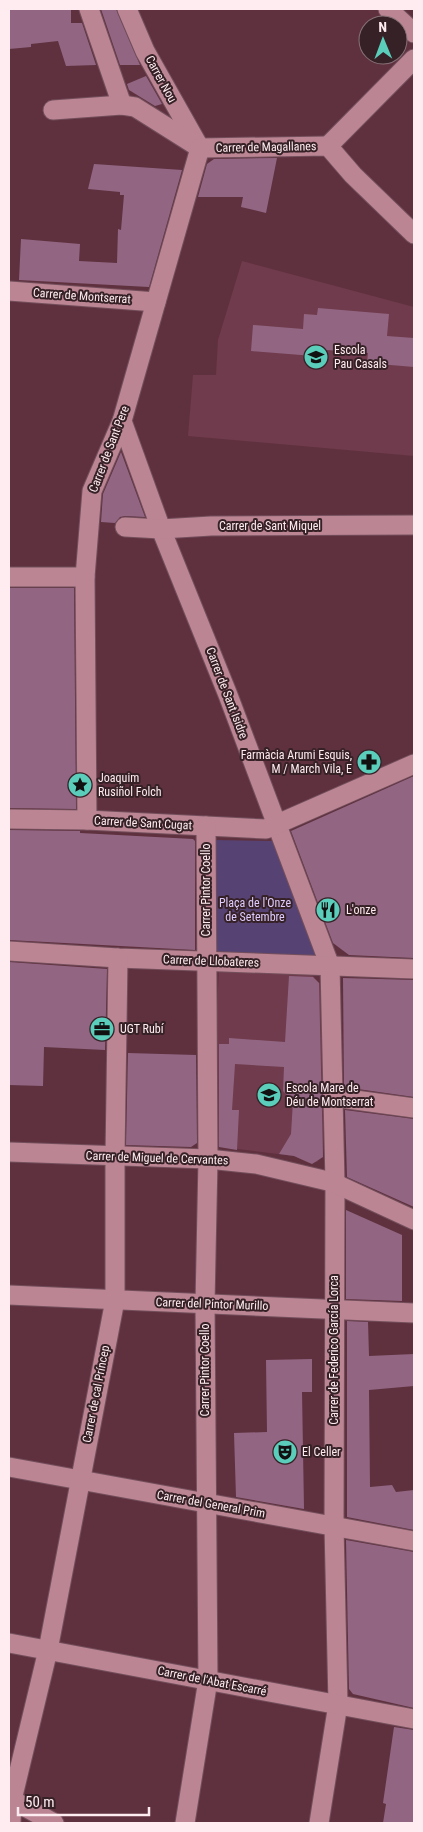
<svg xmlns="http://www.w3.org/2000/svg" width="423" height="1832" font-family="'Roboto Condensed',sans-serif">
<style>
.built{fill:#703b4c}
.green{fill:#564374}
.building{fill:#926682}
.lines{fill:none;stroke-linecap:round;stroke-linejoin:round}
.minor-casing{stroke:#734e5b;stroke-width:21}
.minor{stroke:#bb8594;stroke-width:19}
.labels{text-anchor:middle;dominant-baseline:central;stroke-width:4;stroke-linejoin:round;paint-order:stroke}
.street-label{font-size:12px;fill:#feecf0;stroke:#362127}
.poi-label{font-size:12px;fill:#feecf0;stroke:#362127;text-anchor:start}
.park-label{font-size:12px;fill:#deccff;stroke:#362127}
</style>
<rect width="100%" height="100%" fill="#5f313f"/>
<g class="built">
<path d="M242 261 414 307V456L188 436 193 375H216L218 340Z"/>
<path d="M219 971 312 975 323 987V1155L317 1162 309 1163 294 1156 215 1146V1044Z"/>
</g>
<path class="green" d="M213 840 274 841 318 956 212 952Z"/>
<g class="building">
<path d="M9 9H71V23H82L96 65 66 66 58 41 31 44V47L9 49Z"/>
<path d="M101 9H116L140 65H120Z"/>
<path d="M146 76 162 104 155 106 129 90 127 84Z"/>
<path d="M277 158 266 213 241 207 243 197H198L207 164 214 159Z"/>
<path d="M94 164 182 170 149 287 19 280 21 239 80 244 79 261 117 263 118 229 121 230 124 195H120V192L88 189Z"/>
<path d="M318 308 389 314 387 336 414 338V367L367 363 368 353 327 350 326 357 251 351 253 325 303 329 304 314 317 315Z"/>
<path d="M121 452 145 517 125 516 120 517 115 523 101 522 103 494Z"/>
<path d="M9 588H74L76 809 9 808Z"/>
<path d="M414 776V958L349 955 333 943 291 831Z"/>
<path d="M9 830 80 831V833L193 839 195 841V950L9 940Z"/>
<path d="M9 962 107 969 105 1050 44 1047 43 1086 9 1085Z"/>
<path d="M289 976 313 977 319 983 323 1157 312 1164 294 1156 279 1154 291 1134 293 1101 283 1091 284 1067 235 1064 232 1110H239L237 1150 219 1147V1044H229V1038L285 1042Z"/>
<path d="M343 978 414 980V1097L344 1087Z"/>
<path d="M128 1053 196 1055 197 1143 191 1147 126 1145Z"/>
<path d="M345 1110 414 1119V1207L347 1177Z"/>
<path d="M346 1210 402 1235V1301L346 1299Z"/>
<path d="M347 1321 368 1322 369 1356 414 1354V1386L369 1390 370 1487 392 1485 396 1492 414 1490V1530L347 1517Z"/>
<path d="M312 1359V1392H302L304 1509 236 1497 234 1433 267 1432 266 1360Z"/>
<path d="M346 1540 414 1552V1708L353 1694 349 1689Z"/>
<path d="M394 1727 414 1730V1823H383L386 1804 383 1803Z"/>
</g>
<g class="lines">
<defs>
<g id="minor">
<path d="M89 9 122 105"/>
<path d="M127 9 145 51 198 145"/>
<path d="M388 9 414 33"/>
<path d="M53 110 122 105 135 107 200 148"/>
<path d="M328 146 414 59"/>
<path d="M200 148 328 146 353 175 414 234"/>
<path d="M9 291 156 302"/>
<path d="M122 421 161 529 228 695 330 966 335 1183 334 1526 338 1704 319 1823"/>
<path d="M125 527 161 529 211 526 414 525"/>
<path d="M9 577H85"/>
<path d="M9 819 87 820 266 829 414 764"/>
<path d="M87 820 85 577 92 491 122 421 200 148"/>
<path d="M9 951 118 958 414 969"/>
<path d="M333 1097 414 1108"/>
<path d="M9 1152 208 1159 256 1164 332 1182 414 1220"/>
<path d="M9 1295 414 1313"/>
<path d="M9 1467 414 1541"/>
<path d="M9 1643 414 1719"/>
<path d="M9 1798 54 1823"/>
<path d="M11 1823 12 1800 48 1650 115 1300V1156L118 958"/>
<path d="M185 1823 208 1680 205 1304 208 1159 206 826"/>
</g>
</defs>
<use href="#minor" class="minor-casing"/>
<use href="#minor" class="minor"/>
</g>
<defs>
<symbol id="school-disc" viewBox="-11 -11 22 22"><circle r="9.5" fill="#5bcebb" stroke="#362127"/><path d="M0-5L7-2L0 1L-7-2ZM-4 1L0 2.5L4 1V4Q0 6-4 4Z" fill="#111"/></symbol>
<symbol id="pharmacy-disc" viewBox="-11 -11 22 22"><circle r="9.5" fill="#5bcebb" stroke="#362127"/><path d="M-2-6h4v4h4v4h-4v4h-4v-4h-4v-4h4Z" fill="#111"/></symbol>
<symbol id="sight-disc" viewBox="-11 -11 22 22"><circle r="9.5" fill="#5bcebb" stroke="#362127"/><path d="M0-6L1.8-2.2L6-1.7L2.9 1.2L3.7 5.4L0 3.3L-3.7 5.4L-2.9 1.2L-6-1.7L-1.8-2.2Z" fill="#111"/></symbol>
<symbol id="restaurant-disc" viewBox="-11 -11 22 22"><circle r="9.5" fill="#5bcebb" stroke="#362127"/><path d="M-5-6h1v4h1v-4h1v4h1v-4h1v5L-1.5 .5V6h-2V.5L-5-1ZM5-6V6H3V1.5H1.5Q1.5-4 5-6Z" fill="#111"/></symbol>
<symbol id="office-disc" viewBox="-11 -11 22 22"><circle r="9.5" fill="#5bcebb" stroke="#362127"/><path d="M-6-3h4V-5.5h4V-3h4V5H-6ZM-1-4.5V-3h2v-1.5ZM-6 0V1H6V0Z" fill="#111"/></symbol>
<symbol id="theatre-disc" viewBox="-11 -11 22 22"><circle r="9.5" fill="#5bcebb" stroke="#362127"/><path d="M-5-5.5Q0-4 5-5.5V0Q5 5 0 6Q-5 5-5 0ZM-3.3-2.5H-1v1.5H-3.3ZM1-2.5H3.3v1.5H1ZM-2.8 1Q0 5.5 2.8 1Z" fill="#111"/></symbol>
</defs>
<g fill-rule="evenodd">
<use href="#school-disc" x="302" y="343" width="28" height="28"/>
<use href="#pharmacy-disc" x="355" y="748" width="28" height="28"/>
<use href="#sight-disc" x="66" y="771" width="28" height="28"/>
<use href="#restaurant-disc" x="314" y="896" width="28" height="28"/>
<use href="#office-disc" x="88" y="1015" width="28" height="28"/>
<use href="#school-disc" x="255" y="1081" width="28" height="28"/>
<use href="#theatre-disc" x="271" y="1438" width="28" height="28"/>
</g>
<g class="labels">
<g class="street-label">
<text transform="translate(161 79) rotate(61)">Carrer Nou</text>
<text transform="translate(266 147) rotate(-1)">Carrer de Magallanes</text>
<text transform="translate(82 296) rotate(4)">Carrer de Montserrat</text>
<text transform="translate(109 449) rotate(-69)">Carrer de Sant Pere</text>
<text x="270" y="526">Carrer de Sant Miquel</text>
<text transform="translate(227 693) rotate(69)">Carrer de Sant Isidre</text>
<text transform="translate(143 823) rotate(3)">Carrer de Sant Cugat</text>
<text transform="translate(206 890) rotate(-90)">Carrer Pintor Coello</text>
<text transform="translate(211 961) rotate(2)">Carrer de Llobateres</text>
<text transform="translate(157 1158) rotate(2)">Carrer de Miguel de Cervantes</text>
<text transform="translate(212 1304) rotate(2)">Carrer del Pintor Murillo</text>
<text transform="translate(334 1350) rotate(-90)">Carrer de Federico García Lorca</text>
<text transform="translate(205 1370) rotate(-90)">Carrer Pintor Coello</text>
<text transform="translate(96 1394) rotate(-79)">Carrer de cal Príncep</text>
<text transform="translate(211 1504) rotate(10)">Carrer del General Prim</text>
<text transform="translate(212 1681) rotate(11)">Carrer de l'Abat Escarré</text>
</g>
<g class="poi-label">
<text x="334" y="350">Escola<tspan x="334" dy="14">Pau Casals</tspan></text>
<text x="352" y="755" text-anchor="end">Farmàcia Arumi Esquis,<tspan x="352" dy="14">M / March Vila, E</tspan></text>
<text x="98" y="778">Joaquim<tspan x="98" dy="14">Rusiñol Folch</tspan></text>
<text x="346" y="910">L'onze</text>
<text x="120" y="1029">UGT Rubí</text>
<text x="286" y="1088">Escola Mare de<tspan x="286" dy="14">Déu de Montserrat</tspan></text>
<text x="302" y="1452">El Celler</text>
</g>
<g class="park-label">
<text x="255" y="903">Plaça de l'Onze<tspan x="255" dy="14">de Setembre</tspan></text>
</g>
</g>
<rect width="423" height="1832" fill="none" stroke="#feecf0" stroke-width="20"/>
<g transform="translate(383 40) rotate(359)"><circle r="24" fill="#362127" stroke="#867277"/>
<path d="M0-4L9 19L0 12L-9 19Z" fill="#5bcebb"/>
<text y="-8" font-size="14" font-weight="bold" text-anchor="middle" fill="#feecf0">N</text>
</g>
<path d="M18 1807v8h131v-8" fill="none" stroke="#feecf0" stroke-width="2.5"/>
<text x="25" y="1807" font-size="15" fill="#feecf0" stroke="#362127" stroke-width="4" paint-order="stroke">50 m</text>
</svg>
